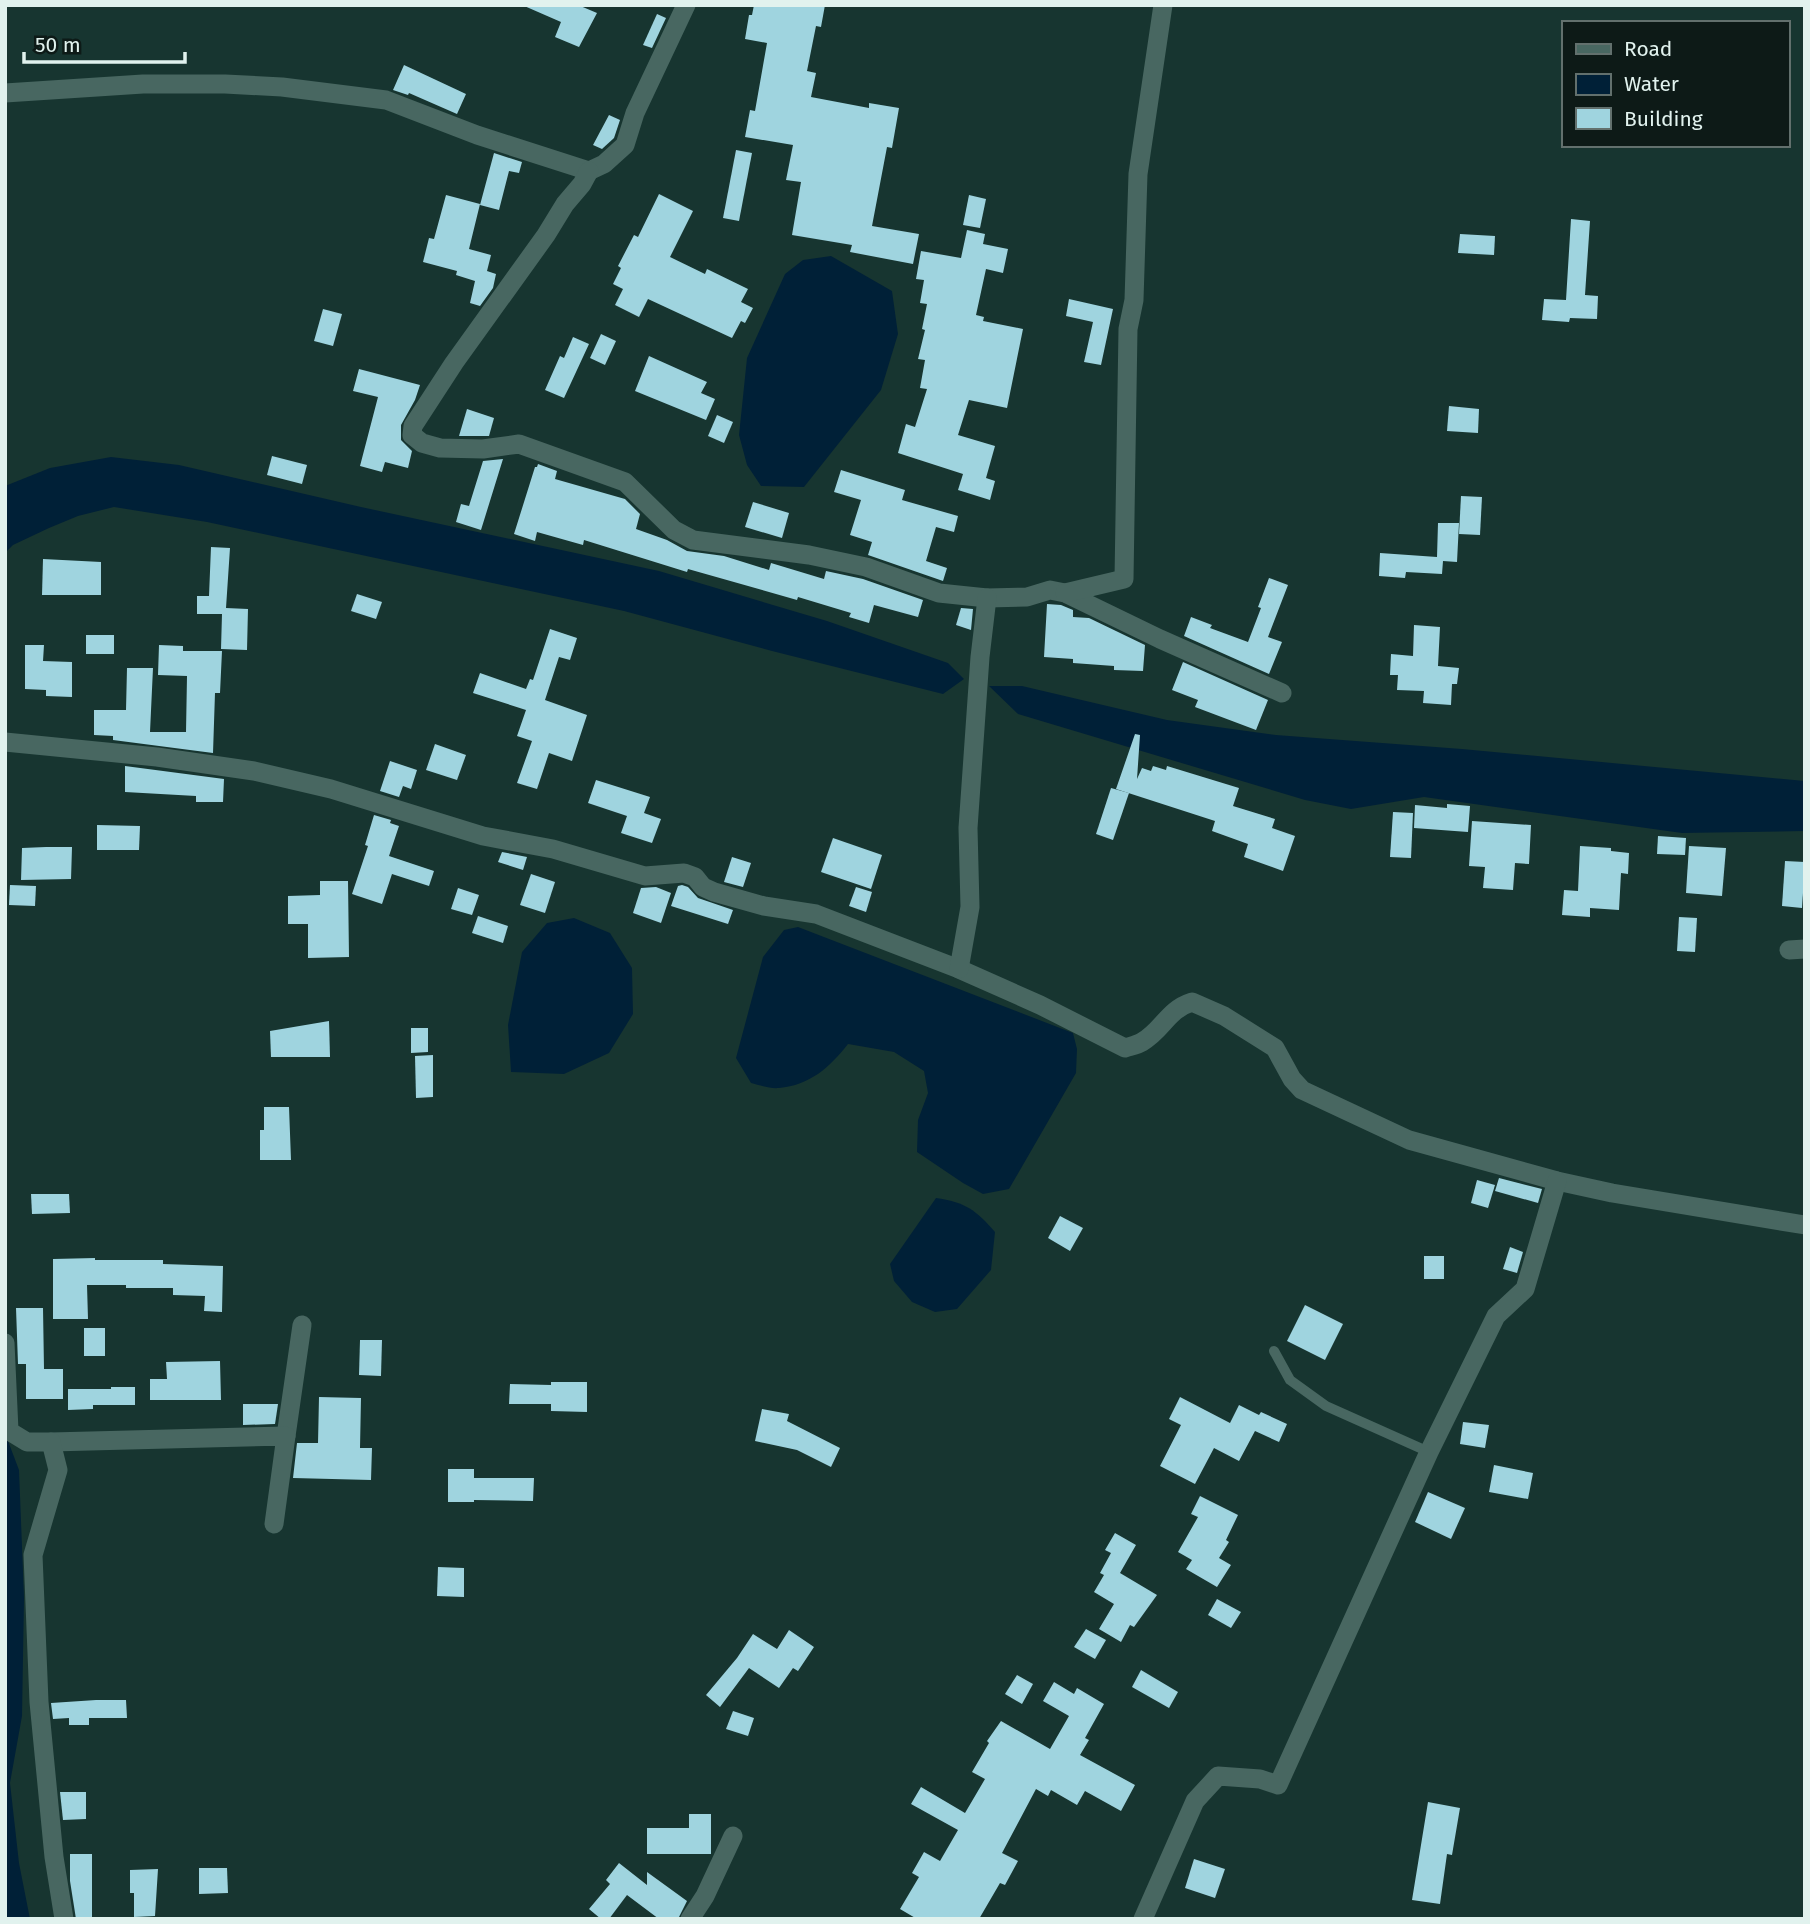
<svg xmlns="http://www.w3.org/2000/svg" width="1810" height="1924" font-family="'Fira Sans',sans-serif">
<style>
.water{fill:#002037}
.building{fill:#9fd4df}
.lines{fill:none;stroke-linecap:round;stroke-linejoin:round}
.service{stroke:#486761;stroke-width:10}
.minor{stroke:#486761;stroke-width:19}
.tertiary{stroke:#486761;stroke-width:19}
</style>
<rect width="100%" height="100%" fill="#173530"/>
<g class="water">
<path d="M831 256 892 291 898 334 881 390 804 487 761 486 747 465 739 435 747 358 785 274 803 260Z"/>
<path d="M111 457 179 465 361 507 659 571 827 621 948 663 964 679 943 694 772 651 624 611 207 522 114 507 78 516 49 528 13 545 5 553V486L50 468Z"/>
<path d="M989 686H1022L1167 720 1276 735 1462 749 1805 781V831L1682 833 1424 797 1351 809 1305 800 1018 714Z"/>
<path d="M574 918 610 933 632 968 633 1014 609 1053 564 1074 511 1072 508 1025 522 952 547 923Z"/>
<path d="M798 927 1073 1033 1077 1049 1076 1073 1009 1189 983 1194 963 1183 917 1152 918 1120 928 1093 924 1071 894 1052 848 1044C829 1068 810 1085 779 1088 770 1089 759 1085 751 1083L736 1058 763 957 784 930Z"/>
<path d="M936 1198C965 1202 976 1210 995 1232L991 1270 957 1309 935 1312 912 1302 894 1281 890 1264Z"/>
<path d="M5 1433 19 1470 24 1598 22 1716 10 1783 19 1863 30 1919H5Z"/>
</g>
<g class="building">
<path d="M522 5H578L597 13 579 47 555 37 561 22Z"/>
<path d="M754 5H825L821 27 816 26 807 71 816 73 811 97 869 108V103L899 108 892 148 887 147 872 226 919 234 913 264 850 252 852 245 792 235 801 182 786 180 793 145 745 137 750 110 755 111 767 43 745 39 749 15H752Z"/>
<path d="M657 14 666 18 652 48 643 45Z"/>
<path d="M404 65 466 94 457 114 409 93 408 95 393 90Z"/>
<path d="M609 115 620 120 614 138 602 149 593 145Z"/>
<path d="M736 150 752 153 739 221 723 218Z"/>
<path d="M494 153 522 162 519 173 509 171 499 210 480 205Z"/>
<path d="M659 194 693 211 670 257 705 274 707 269 748 289 741 302 753 308 745 323 741 321 732 338 648 299 639 317 615 305 623 289 613 284 621 268 618 266 634 235 638 237Z"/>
<path d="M446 195 480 204 469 249 491 255 487 271 496 274 493 288 480 306 470 303 475 281 456 275 457 271 423 262 429 238 434 239Z"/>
<path d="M969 195 986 199 980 228 963 225Z"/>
<path d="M1571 219 1590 221 1585 295 1598 296 1597 319 1570 318 1569 322 1542 320 1544 299 1566 300Z"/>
<path d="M967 230 985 234 983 244 1008 249 1003 273 986 269 976 315 984 317 983 321 1023 329 1007 408 969 400 958 435 995 446 986 478 995 481 990 500 958 490 963 474 898 453 906 424 915 427 927 389 920 388 925 360 918 359 925 330 922 329 927 304 920 303 924 280 916 279 921 251 961 258Z"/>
<path d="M1460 234 1495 236 1494 255 1458 253Z"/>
<path d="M1069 299 1113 309 1101 365 1084 362 1093 322 1066 316Z"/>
<path d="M323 309 342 314 333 346 314 341Z"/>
<path d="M601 334 616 341 605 365 590 358Z"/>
<path d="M573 337 589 344 564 398 545 390 560 356 564 358Z"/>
<path d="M649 356 707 382 701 393 715 399 706 420 635 391Z"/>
<path d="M359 369 420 385 415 400 401 425V440L412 451 408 468 385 462 382 472 360 466 378 397 353 391Z"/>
<path d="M1449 406 1479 409 1478 433 1447 431Z"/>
<path d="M467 409 494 418 489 436H459Z"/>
<path d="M717 415 733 422 724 443 708 436Z"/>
<path d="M272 456 307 465 302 484 267 475Z"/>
<path d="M503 459 481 530 456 522 461 504 469 506 483 461Z"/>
<path d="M538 464 557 471 555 479 625 499 640 514 636 529 667 540 687 551 724 556 769 570 771 563 824 579 826 571 863 579 923 600 918 617 874 605 869 623 849 617 851 613 798 597 797 600 688 569 687 572 584 540 583 545 537 532 535 541 514 534 535 467H537Z"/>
<path d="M841 470 905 490 902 500 958 516 954 532 936 527 926 561 947 568 943 581 868 555 872 542 850 535 861 500 834 492Z"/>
<path d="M1461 496 1482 497 1480 535 1459 534Z"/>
<path d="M753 502 789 513 782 538 745 527Z"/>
<path d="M1438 523H1459L1457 562 1443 561 1442 574 1406 572 1405 578 1379 576 1380 553 1437 557Z"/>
<path d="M211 547 230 548 226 608 248 609 247 650 221 649 222 614H197V596H209Z"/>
<path d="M43 559 101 562V595H42Z"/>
<path d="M1269 578 1288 585 1268 637 1282 642 1269 674 1184 636 1191 617 1212 625 1210 628 1248 642 1261 608 1258 607Z"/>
<path d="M357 594 382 602 376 619 351 611Z"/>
<path d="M1047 604 1061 605 1073 610V617L1089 618 1145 645 1143 671 1114 670V666L1073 663V659L1044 657Z"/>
<path d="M961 608 973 609 971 630 956 625Z"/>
<path d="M1414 625 1440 627 1438 666 1459 668 1457 684H1452L1451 705 1423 703 1424 691 1397 690 1398 675H1390L1391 654 1413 656Z"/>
<path d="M550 629 577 638 570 660 559 657 545 700 587 715 572 761 549 753 537 789 517 783 532 741 517 736 526 710 473 693 480 673 526 689 530 679 533 680Z"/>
<rect x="86" y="635" width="28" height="19"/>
<path d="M25 645H44L43 661 72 662V697L46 696V690L25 689Z"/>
<path d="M159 645 183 646V651H222L220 693H215L213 753 113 740V736L94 735V710H126L127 668H153L150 732H186L187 676 158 675Z"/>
<path d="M1183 662 1268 700 1256 730 1195 707 1198 700 1172 690Z"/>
<path d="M1135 734 1140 735 1137 779 1142 768 1151 771 1153 766 1166 770 1167 766 1239 788 1233 806 1275 819 1272 828 1295 836 1283 871 1244 857 1248 844 1212 831 1215 821 1116 789Z"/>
<path d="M435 744 466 755 457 780 426 770Z"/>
<path d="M390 761 417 770 411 789 403 786 399 797 380 791Z"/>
<path d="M125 766 224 779 223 802H196V796L125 792Z"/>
<path d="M596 780 650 797 644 813 661 819 652 843 621 833 627 816 588 803Z"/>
<path d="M1111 788 1129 793 1113 840 1096 834Z"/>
<path d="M1447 804 1470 806 1468 832 1414 828 1415 805 1447 808Z"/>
<path d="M1393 812 1413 813 1411 858 1390 857Z"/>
<path d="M374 815 391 820 390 823 399 826 389 856 434 871 429 886 392 874 382 904 352 894 368 846 365 845Z"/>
<path d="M1472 821 1531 825 1529 864 1515 863 1513 890 1483 888 1485 867 1469 866Z"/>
<path d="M97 825 140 826 139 850H97Z"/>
<path d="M1658 836 1686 838 1685 855 1657 854Z"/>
<path d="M833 838 882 855 871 889 821 872Z"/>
<path d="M1580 846 1611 848V851L1629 853 1628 874 1621 873 1619 910 1590 908V917L1562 915 1564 890 1578 891Z"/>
<path d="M1689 846 1726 848 1722 896 1686 893Z"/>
<path d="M46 847H72L71 879 21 880 22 848Z"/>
<path d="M502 852 527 857 523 870 498 862Z"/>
<path d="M732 857 751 863 743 887 724 882Z"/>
<path d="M1785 861 1805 862 1802 908 1782 906Z"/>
<path d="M531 874 555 882 545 913 520 905Z"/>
<path d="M320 881H348L349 957 308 958V924H288V896L320 895Z"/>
<path d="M10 885 36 886 35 906 9 905Z"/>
<path d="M682 885 688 887 698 898 733 910 728 924 671 906 678 886Z"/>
<path d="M656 887 671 893 661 923 633 913 641 888Z"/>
<path d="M856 887 872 892 866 912 849 906Z"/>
<path d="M458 888 479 895 472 915 451 909Z"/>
<path d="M478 916 508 926 503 943 472 933Z"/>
<path d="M1679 917 1697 918 1695 952 1677 951Z"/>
<path d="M329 1021 330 1057H271L270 1031Z"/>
<path d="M411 1028H428V1052L411 1053Z"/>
<path d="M433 1055V1097L416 1098 415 1056Z"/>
<path d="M264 1107H289L291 1160H260V1130H264Z"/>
<path d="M1499 1178 1542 1189 1538 1203 1495 1191Z"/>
<path d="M1477 1180 1495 1185 1488 1208 1471 1203Z"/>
<path d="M31 1194H69L70 1213 32 1214Z"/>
<path d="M1060 1216 1083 1228 1070 1251 1048 1238Z"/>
<path d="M1510 1247 1523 1252 1517 1273 1503 1269Z"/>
<rect x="1424" y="1256" width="20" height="23"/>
<path d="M95 1258V1260H163V1264L223 1266 222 1312 204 1311 205 1296 173 1295V1288H126V1285H87L88 1319H53V1259Z"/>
<path d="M1305 1305 1343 1324 1325 1360 1287 1341Z"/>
<path d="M16 1308H43L44 1369H63V1399H26V1364H18Z"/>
<rect x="84" y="1328" width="21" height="28"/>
<path d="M360 1340H382L381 1376 359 1375Z"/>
<path d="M220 1361 221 1400H150V1379H167L166 1362Z"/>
<path d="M551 1382H587V1412L551 1411V1404H509L510 1384 551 1385Z"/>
<path d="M111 1387H135V1405H93V1409L68 1410V1389H111Z"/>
<path d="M319 1397 361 1398 360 1448H372L371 1480 293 1478 297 1443H318Z"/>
<path d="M1180 1397 1230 1423 1239 1405 1259 1415 1261 1412 1287 1424 1279 1442 1255 1431 1239 1461 1214 1448 1195 1484 1160 1466 1181 1425 1169 1419Z"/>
<path d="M243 1404H278L275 1424 243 1425Z"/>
<path d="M762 1409 789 1414 787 1421 840 1448 831 1467 797 1450 755 1441Z"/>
<path d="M1463 1422 1489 1425 1485 1448 1460 1444Z"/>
<path d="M1494 1465 1533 1473 1528 1499 1489 1492Z"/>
<path d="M448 1469H474V1478H534L533 1501 474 1500V1502H448Z"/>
<path d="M1428 1492 1465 1508 1451 1539 1415 1522Z"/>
<path d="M1200 1496 1238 1515 1226 1540 1229 1542 1219 1558 1231 1565 1217 1587 1186 1569 1192 1560 1178 1552 1198 1517 1191 1514Z"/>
<path d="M1115 1533 1136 1545 1120 1573 1157 1595 1134 1627 1130 1625 1121 1642 1099 1629 1114 1604 1094 1592 1104 1575 1100 1573 1111 1553 1105 1550Z"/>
<path d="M438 1567 464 1568V1597L437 1596Z"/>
<path d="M1217 1599 1241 1612 1231 1628 1208 1615Z"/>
<path d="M1086 1629 1106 1640 1095 1659 1074 1647Z"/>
<path d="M789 1630 814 1647 798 1671 793 1668 779 1688 749 1668 720 1707 706 1695 737 1658 753 1634 777 1649Z"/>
<path d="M1141 1670 1178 1692 1169 1708 1132 1687Z"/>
<path d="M1017 1675 1033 1684 1022 1704 1005 1694Z"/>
<path d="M1054 1682 1074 1694 1077 1688 1104 1704 1085 1738 1089 1740 1080 1755 1135 1785 1121 1811 1085 1791 1077 1805 1051 1790 1048 1796 1036 1789 1002 1853 1018 1861 1005 1885 1000 1883 979 1919H917L900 1909 919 1877 912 1873 924 1852 940 1861 958 1830 911 1804 921 1787 965 1813 985 1779 972 1772 989 1743 987 1741 1001 1721 1050 1749 1069 1716 1043 1701Z"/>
<path d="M96 1700H126L127 1718H89V1725H69V1718L53 1719 51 1703Z"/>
<path d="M733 1711 754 1718 748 1736 726 1729Z"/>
<path d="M60 1792H86V1819L63 1820Z"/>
<path d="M1428 1802 1460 1808 1452 1855 1447 1854 1440 1904 1412 1900Z"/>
<path d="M689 1814H711V1854H647V1828H689Z"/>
<path d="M70 1854H92V1919H76L70 1881Z"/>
<path d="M1194 1859 1225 1869 1215 1898 1185 1888Z"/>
<path d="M619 1863 647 1885V1872L687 1901 678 1919H659L627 1895 609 1919H601L589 1909 610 1884 606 1880Z"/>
<path d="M199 1868H227L228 1893 199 1894Z"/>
<path d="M158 1869 155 1916 134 1917V1893H130V1870Z"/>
</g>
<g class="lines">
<path class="service" d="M1274 1351 1290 1380 1326 1406 1429 1452"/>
<g class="minor">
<path d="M5 93 143 84H225L282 87 386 100 477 135 589 171 604 164 625 145 635 113 686 5"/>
<path d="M589 171 582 184 565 204 546 235 454 363 413 426 412 435 422 443 440 448 483 449 519 444 625 482 674 530 693 540 809 555 866 567 939 593 987 598 1027 597 1050 590 1065 593 1160 639 1282 693"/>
<path d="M1065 593 1124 579 1128 329 1134 300 1138 174 1163 5"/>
<path d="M5 742 157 757 254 771 331 789 483 836 553 849 645 876 684 873 695 877 703 887 714 892 764 906 816 914 959 969 1040 1005 1125 1048C1131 1046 1137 1045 1142 1042 1163 1030 1167 1010 1192 1002L1224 1016 1275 1048 1292 1079 1302 1090 1409 1140 1557 1181 1612 1193 1805 1225"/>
<path d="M1789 950 1805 949"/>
<path d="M959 969 970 907 968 828 980 657 987 598"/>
<path d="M286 1436 302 1325"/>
<path d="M51 1442 286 1436 274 1524"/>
<path d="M690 1919 705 1896 733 1836"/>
<path d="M1143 1919 1195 1801 1218 1776 1260 1779 1278 1785 1429 1452 1496 1316 1525 1289 1557 1181"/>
</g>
<path class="tertiary" d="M5 1343 9 1431 27 1442H51L58 1470 33 1555 39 1702 54 1857 64 1919"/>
</g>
<rect width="1810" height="1924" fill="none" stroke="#e1f2ee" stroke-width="14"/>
<rect x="1562" y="21" width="228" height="126" fill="#0d1a17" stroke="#62706d" stroke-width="2"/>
<rect x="1576" y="44" width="35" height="10" fill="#486761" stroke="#62706d" stroke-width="2"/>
<text x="1624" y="56" font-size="21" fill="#e1f2ee">Road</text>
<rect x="1576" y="74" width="35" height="21" fill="#002037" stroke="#62706d" stroke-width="2"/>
<text x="1624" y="91" font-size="21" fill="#e1f2ee">Water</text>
<rect x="1576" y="108" width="35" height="21" fill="#9fd4df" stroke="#62706d" stroke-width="2"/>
<text x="1624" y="126" font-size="21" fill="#e1f2ee">Building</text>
<path d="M24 52v10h161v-10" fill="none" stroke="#e1f2ee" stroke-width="3.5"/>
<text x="35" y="52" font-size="21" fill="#e1f2ee" stroke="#0d1a17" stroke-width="5" paint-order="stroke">50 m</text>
</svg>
